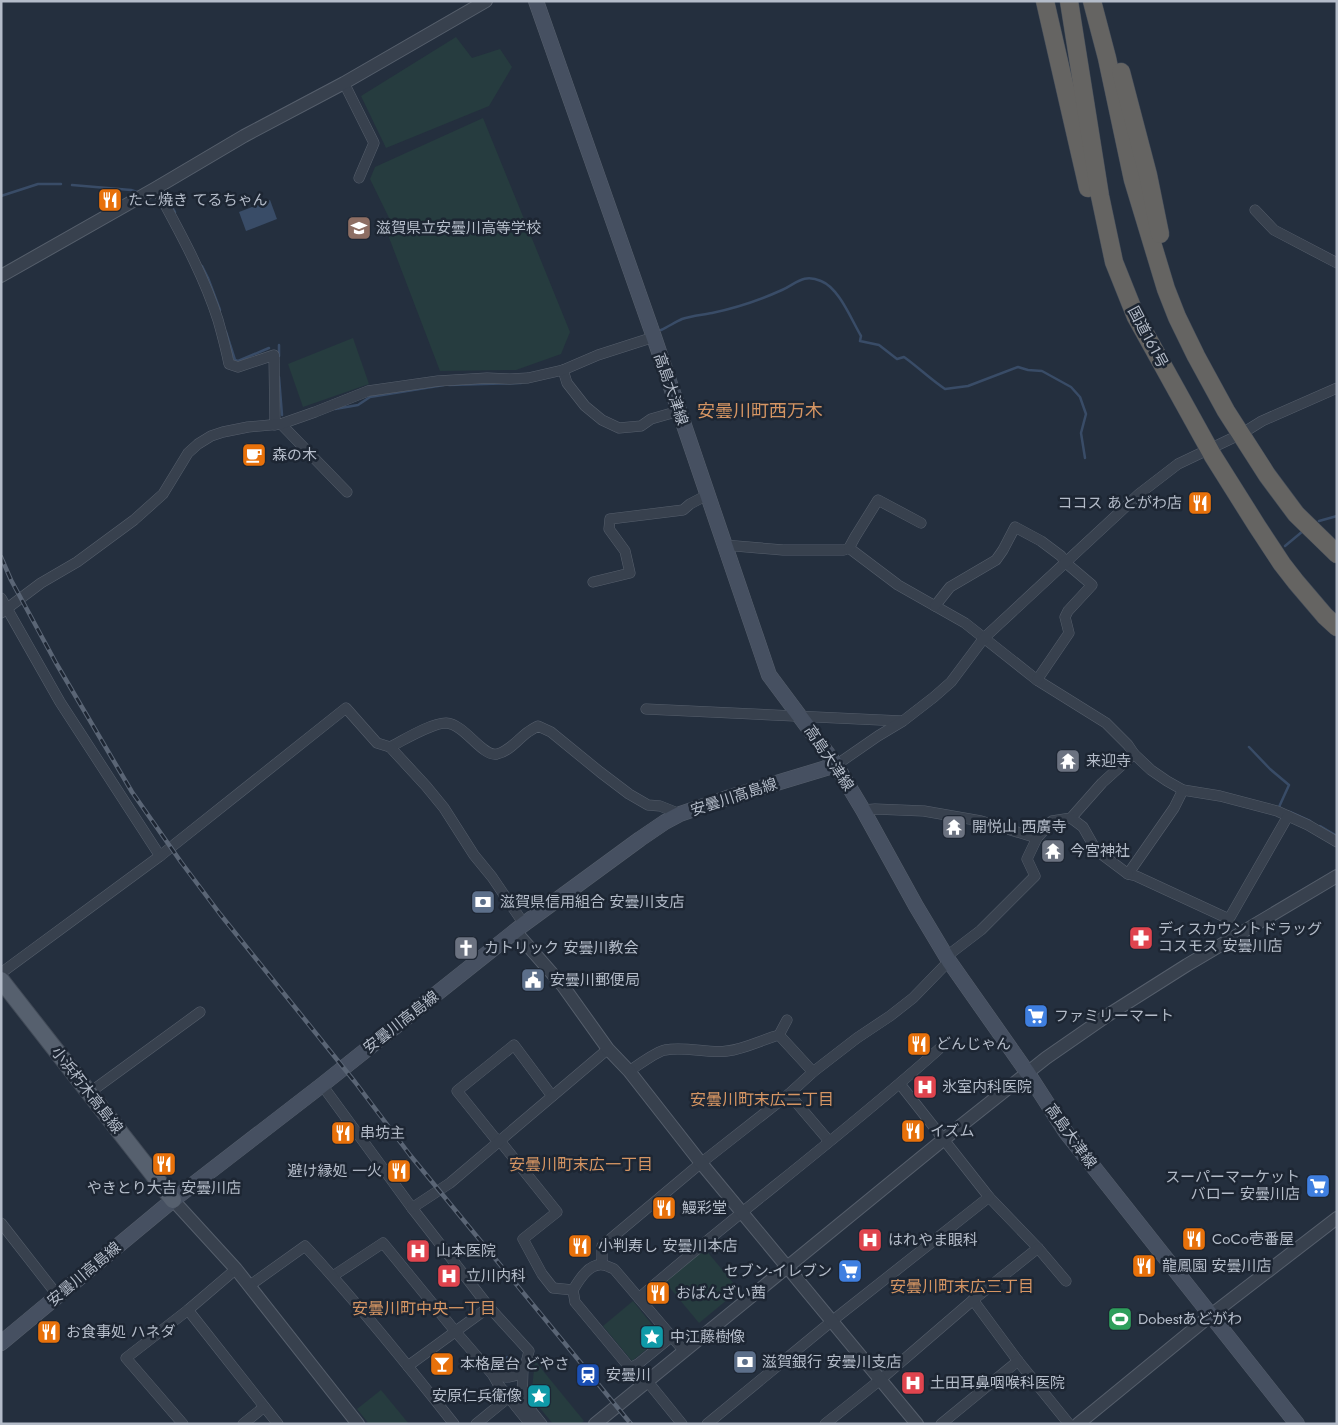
<svg xmlns="http://www.w3.org/2000/svg" width="1338" height="1425" font-family="Jost,'Noto Sans JP',sans-serif">
<style>
.green{fill:#263c3f}
.water{fill:#394c67}
.lines{fill:none;stroke-linecap:round;stroke-linejoin:round}
.stream{stroke:#394c67;stroke-width:2.5}
.minor-casing{stroke:#565f6c;stroke-width:11}
.tertiary-casing{stroke:#565f6c;stroke-width:14}
.secondary-casing{stroke:#565f6c;stroke-width:16}
.primary-casing{stroke:#414a57;stroke-width:18}
.trunk-casing{stroke:#434c59;stroke-width:19}
.minor{stroke:#38414e;stroke-width:10}
.tertiary{stroke:#38414e;stroke-width:12}
.secondary{stroke:#465061;stroke-width:15}
.primary{stroke:#56606e;stroke-width:16}
.trunk{stroke:#656462;stroke-width:18}
.rail-casing{stroke:#5a6575;stroke-width:4.5}
.rail{stroke:#1d2633;stroke-width:2.5;stroke-dasharray:8;stroke-linecap:butt}
.labels{text-anchor:middle;dominant-baseline:central;stroke-width:5;stroke-linejoin:round;paint-order:stroke}
.poi-label{font-size:15px;fill:#b4bcc9;stroke:#1d2633;text-anchor:start}
.street-label{font-size:15px;fill:#b4bcc9;stroke:#1d2633}
.neighbourhood-label{font-size:16px;fill:#d59563;stroke:#1d2633}
.quarter-label{font-size:18px;fill:#d59563;stroke:#1d2633}
</style>
<rect width="100%" height="100%" fill="#242f3e"/>
<g class="green">
<path d="M456 37 472 58 500 49 512 67 489 106 386 148 361 96Z"/>
<path d="M483 118 570 332 561 354 516 370 440 371 385 227 391 222 370 179 375 167Z"/>
<path d="M353 338 369 384 303 407 288 364Z"/>
<path d="M705 1249 739 1290 699 1323 665 1282Z"/>
<path d="M633 1301 662 1337 632 1361 603 1326Z"/>
<path d="M535 1361 584 1421 580 1424H553L531 1397Z"/>
<path d="M381 1390 409 1424H369L357 1409Z"/>
</g>
<g class="water">
<path d="M270 200 277 219 246 231 239 212Z"/>
<circle cx="508" cy="1363" r="7"/>
</g>
<g class="lines">
<g class="stream">
<path d="M72 185 131 190 137 192"/>
<path d="M1 196 38 184H61"/>
<path d="M171 205 175 212"/>
<path d="M202 266 208 278 220 310"/>
<path d="M661 330C668 327 675 322 682 319 691 316 702 315 712 313 735 308 760 300 782 290 796 284 803 273 821 281 839 288 851 319 861 336L860 341 879 345 897 359 904 357C918 367 930 379 945 389L968 386 1018 367 1028 370 1042 371 1071 387 1080 397 1086 414 1081 433 1085 458"/>
<path d="M226 332 235 360 238 361 269 348"/>
<path d="M279 356V345"/>
<path d="M279 377 282 415"/>
<path d="M449 385 521 383"/>
<path d="M335 409 358 405 370 397 444 385"/>
<path d="M1319 521 1337 516"/>
<path d="M1285 546 1303 531"/>
<path d="M1249 747 1270 769 1289 785 1279 807 1281 808"/>
<path d="M1290 812 1310 821"/>
<path d="M1320 826 1337 836"/>
</g>
<defs>
<g id="minor">
<path d="M344 83 374 143 359 178"/>
<path d="M156 188C179 231 203 273 218 320 222 334 226 349 229 364L238 367 274 355 275 425"/>
<path d="M1255 210 1274 230 1337 263"/>
<path d="M563 370 567 383 585 406 602 420 619 428 641 426 651 419 679 411"/>
<path d="M281 424 347 492"/>
<path d="M724 545 783 550H844L849 548 898 585 965 623 1037 680 1106 723 1128 745 1134 754 1151 770 1167 781 1183 790 1220 796 1277 811 1308 825 1337 842"/>
<path d="M849 548 855 537 878 500 921 523"/>
<path d="M593 582 630 573 625 551 609 529 610 519 683 510 690 504 707 495"/>
<path d="M1 598 60 702 160 856"/>
<path d="M935 606 950 587 996 560 1003 550 1015 527 1041 541 1061 556 1066 563 1092 585 1068 611 1065 617 1069 633 1037 680"/>
<path d="M1 613 41 583 77 562 134 520 163 494 188 453 198 444 211 436 223 432 248 427 281 424 315 412 368 391 438 381 487 378 510 379 528 378 563 370 598 355 654 337"/>
<path d="M646 709 902 721"/>
<path d="M390 747C404 740 431 723 446 723 465 724 482 757 497 754 510 751 518 739 528 732 531 730 534 728 538 726L551 732 600 772 629 794 648 805 660 806 680 814"/>
<path d="M836 765 878 736 903 721 934 697 951 682 984 638 1121 511 1139 494 1178 464 1241 434 1262 421 1337 388"/>
<path d="M1183 790 1174 808 1128 874 1136 876 1229 919 1288 816"/>
<path d="M863 810 875 809 924 811 981 821 1037 838 1052 821 1071 818 1102 783 1134 754"/>
<path d="M1071 818 1083 827 1096 850 1128 874"/>
<path d="M947 956 981 930 1035 876 1027 859 1037 838"/>
<path d="M1 973 160 856 346 708 377 743 390 747 426 786 444 808 474 855 492 877 524 924"/>
<path d="M779 1035 787 1020"/>
<path d="M629 1071C637 1066 657 1051 665 1050 686 1046 709 1054 727 1051 745 1049 761 1040 779 1035L813 1072"/>
<path d="M900 1084 989 1197 1038 1248 1066 1281"/>
<path d="M322 1085 412 1208 489 1307 529 1351C528 1356 526 1363 524 1368 518 1379 503 1378 493 1375"/>
<path d="M89 1093 200 1012"/>
<path d="M789 1094 829 1141"/>
<path d="M552 1096 514 1045 457 1091 494 1137 500 1141 557 1212 523 1239 542 1274 553 1288 573 1290"/>
<path d="M412 1208 450 1183 608 1049"/>
<path d="M1 1223 58 1296"/>
<path d="M602 1264V1246L701 1163 789 1094 813 1072 857 1038 890 1016 913 998 949 961"/>
<path d="M333 1276 383 1243 455 1331 493 1375 498 1384 530 1424"/>
<path d="M249 1286 305 1246C358 1303 406 1363 454 1424"/>
<path d="M639 1298C737 1213 842 1136 939 1049"/>
<path d="M973 1300 1018 1361 1069 1424"/>
<path d="M188 1310 278 1424"/>
<path d="M408 1366 489 1307"/>
<path d="M630 1368 638 1364 671 1337"/>
<path d="M523 1369 522 1399 542 1424"/>
<path d="M648 1382 682 1424"/>
<path d="M643 1386 630 1368 575 1302 573 1290C579 1280 589 1263 603 1265 606 1265 611 1268 614 1269L684 1351"/>
<path d="M183 1424 126 1358 188 1310 236 1269"/>
<path d="M243 1424 264 1407"/>
<path d="M476 1424 509 1397"/>
<path d="M707 1424 832 1321 989 1197"/>
<path d="M825 1424 880 1380 973 1300 1038 1248"/>
<path d="M941 1424 1018 1361"/>
</g>
<g id="tertiary">
<path d="M1 276 156 188 244 136 344 83 486 1"/>
<path d="M515 931 563 986 608 1049 629 1071 701 1163 917 1424"/>
<path d="M173 1200 236 1269 358 1424"/>
<path d="M595 1424 944 1139 1046 1058 1108 1015 1187 965 1337 876"/>
<path d="M1078 1424 1211 1315 1337 1218"/>
</g>
<g id="secondary">
<path d="M536 1 654 337 769 675 836 765 863 810 916 906 949 961 1027 1072 1065 1131 1297 1424"/>
<path d="M1 1343 173 1200 322 1085 524 924 640 839 665 822 680 814 727 798 836 765"/>
</g>
<path id="primary" d="M1 980 173 1200"/>
<g id="trunk">
<path d="M1045 1 1088 188"/>
<path d="M1069 1 1100 196 1114 262 1136 317 1213 456 1257 526 1282 564 1296 582 1325 616 1337 627"/>
<path d="M1092 1 1107 58 1133 180 1166 289 1177 317 1196 356 1226 411 1267 475 1296 514 1337 554"/>
<path d="M1121 72 1148 175 1160 234"/>
</g>
</defs>
<use href="#minor" class="minor-casing"/>
<use href="#tertiary" class="tertiary-casing"/>
<use href="#secondary" class="secondary-casing"/>
<use href="#primary" class="primary-casing"/>
<use href="#trunk" class="trunk-casing"/>
<use href="#minor" class="minor"/>
<use href="#tertiary" class="tertiary"/>
<use href="#secondary" class="secondary"/>
<use href="#primary" class="primary"/>
<use href="#trunk" class="trunk"/>
<defs>
<path id="rail" d="M1 557 11 580 56 663 132 792 181 862 220 914 355 1082 410 1155 631 1424"/>
</defs>
<use href="#rail" class="rail-casing"/>
<use href="#rail" class="rail"/>
</g>
<defs>
<symbol id="restaurant-square" viewBox="-11 -11 22 22"><rect x="-9" y="-9" width="18" height="18" rx="4" fill="#e8710a" stroke="#1d2633"/><path d="M-5-6h1v4h1v-4h1v4h1v-4h1v5L-1.5 .5V6h-2V.5L-5-1ZM5-6V6H3V1.5H1.5Q1.5-4 5-6Z" fill="#fff"/></symbol>
<symbol id="school-square" viewBox="-11 -11 22 22"><rect x="-9" y="-9" width="18" height="18" rx="4" fill="#8d6e63" stroke="#1d2633"/><path d="M0-5L7-2L0 1L-7-2ZM-4 1L0 2.5L4 1V4Q0 6-4 4Z" fill="#fff"/></symbol>
<symbol id="cafe-square" viewBox="-11 -11 22 22"><rect x="-9" y="-9" width="18" height="18" rx="4" fill="#e8710a" stroke="#1d2633"/><path d="M-5.5-4.5H6V0H3Q3 3.5 0 3.5H-2.5Q-5.5 3.5-5.5 0ZM3-3.2v2h1.7v-2ZM-6 4.5H4V6H-6Z" fill="#fff"/></symbol>
<symbol id="temple-square" viewBox="-11 -11 22 22"><rect x="-9" y="-9" width="18" height="18" rx="4" fill="#6b7280" stroke="#1d2633"/><path d="M0-6L5-2H3V0L6.5 2.5H4V6H1.5V3h-3V6H-4V2.5H-6.5L-3 0V-2H-5Z" fill="#fff"/></symbol>
<symbol id="bank-square" viewBox="-11 -11 22 22"><rect x="-9" y="-9" width="18" height="18" rx="4" fill="#5c6f8a" stroke="#1d2633"/><path d="M-6-4H6V4H-6ZM0-2.3a2.3 2.3 0 1 0 0 4.6a2.3 2.3 0 1 0 0-4.6Z" fill="#fff"/></symbol>
<symbol id="pharmacy-square" viewBox="-11 -11 22 22"><rect x="-9" y="-9" width="18" height="18" rx="4" fill="#e0444e" stroke="#1d2633"/><path d="M-2-6h4v4h4v4h-4v4h-4v-4h-4v-4h4Z" fill="#fff"/></symbol>
<symbol id="church-square" viewBox="-11 -11 22 22"><rect x="-9" y="-9" width="18" height="18" rx="4" fill="#6b7280" stroke="#1d2633"/><path d="M-1.2-6h2.4v3.5h3.3v2.4h-3.3V6h-2.4V-.1h-3.3v-2.4h3.3Z" fill="#fff"/></symbol>
<symbol id="civic-square" viewBox="-11 -11 22 22"><rect x="-9" y="-9" width="18" height="18" rx="4" fill="#5c6f8a" stroke="#1d2633"/><path d="M-.6-6.5H3V-4.5H.6V-3L4-1V1h2V6H-6V1h2V-1L-.6-3ZM-1.2 2.5V6h2.4V2.5Z" fill="#fff"/></symbol>
<symbol id="supermarket-square" viewBox="-11 -11 22 22"><rect x="-9" y="-9" width="18" height="18" rx="4" fill="#3f7fe0" stroke="#1d2633"/><path d="M-6-5.5h2.5l.6 2H6L4.5 2H-2.5L-4.4-4H-6ZM-1.5 3.2a1.3 1.3 0 1 0 .1 0ZM3 3.2a1.3 1.3 0 1 0 .1 0Z" fill="#fff"/></symbol>
<symbol id="hospital-square" viewBox="-11 -11 22 22"><rect x="-9" y="-9" width="18" height="18" rx="4" fill="#e0444e" stroke="#1d2633"/><path d="M-5-5h3v3.5h4V-5h3V5h-3V1.5h-4V5h-3Z" fill="#fff"/></symbol>
<symbol id="stadium-square" viewBox="-11 -11 22 22"><rect x="-9" y="-9" width="18" height="18" rx="4" fill="#2e9e5b" stroke="#1d2633"/><path d="M0-5a6.5 5 0 1 0 0 10a6.5 5 0 1 0 0-10ZM-3.5-1.8h7v3.6h-7Z" fill="#fff"/></symbol>
<symbol id="sight-square" viewBox="-11 -11 22 22"><rect x="-9" y="-9" width="18" height="18" rx="4" fill="#0f9aa8" stroke="#1d2633"/><path d="M0-6L1.8-2.2L6-1.7L2.9 1.2L3.7 5.4L0 3.3L-3.7 5.4L-2.9 1.2L-6-1.7L-1.8-2.2Z" fill="#fff"/></symbol>
<symbol id="bar-square" viewBox="-11 -11 22 22"><rect x="-9" y="-9" width="18" height="18" rx="4" fill="#e8710a" stroke="#1d2633"/><path d="M-6-5H6L.8 .8V4.5H3.5V6h-7V4.5H-.8V.8Z" fill="#fff"/></symbol>
<symbol id="station-square" viewBox="-11 -11 22 22"><rect x="-9" y="-9" width="18" height="18" rx="4" fill="#1a4fb4" stroke="#1d2633"/><path d="M-3-6H3Q5-6 5-4V2Q5 4 3 4L4.5 6H3L1.5 4h-3L-3 6H-4.5L-3 4Q-5 4-5 2V-4Q-5-6-3-6ZM-3.5-4v3h7v-3ZM-3.5 1v1.5H-2V1ZM2 1v1.5H3.5V1Z" fill="#fff"/></symbol>
</defs>
<g fill-rule="evenodd">
<use href="#restaurant-square" x="96" y="186" width="28" height="28"/>
<use href="#school-square" x="345" y="214" width="28" height="28"/>
<use href="#cafe-square" x="240" y="441" width="28" height="28"/>
<use href="#restaurant-square" x="1186" y="489" width="28" height="28"/>
<use href="#temple-square" x="1054" y="747" width="28" height="28"/>
<use href="#temple-square" x="940" y="813" width="28" height="28"/>
<use href="#temple-square" x="1039" y="837" width="28" height="28"/>
<use href="#bank-square" x="469" y="888" width="28" height="28"/>
<use href="#pharmacy-square" x="1127" y="924" width="28" height="28"/>
<use href="#church-square" x="452" y="934" width="28" height="28"/>
<use href="#civic-square" x="519" y="966" width="28" height="28"/>
<use href="#supermarket-square" x="1022" y="1002" width="28" height="28"/>
<use href="#restaurant-square" x="905" y="1030" width="28" height="28"/>
<use href="#hospital-square" x="911" y="1073" width="28" height="28"/>
<use href="#restaurant-square" x="899" y="1117" width="28" height="28"/>
<use href="#restaurant-square" x="329" y="1119" width="28" height="28"/>
<use href="#restaurant-square" x="150" y="1150" width="28" height="28"/>
<use href="#restaurant-square" x="385" y="1157" width="28" height="28"/>
<use href="#supermarket-square" x="1304" y="1172" width="28" height="28"/>
<use href="#restaurant-square" x="650" y="1194" width="28" height="28"/>
<use href="#restaurant-square" x="1180" y="1225" width="28" height="28"/>
<use href="#hospital-square" x="856" y="1226" width="28" height="28"/>
<use href="#restaurant-square" x="566" y="1232" width="28" height="28"/>
<use href="#hospital-square" x="404" y="1237" width="28" height="28"/>
<use href="#restaurant-square" x="1130" y="1252" width="28" height="28"/>
<use href="#supermarket-square" x="836" y="1257" width="28" height="28"/>
<use href="#hospital-square" x="435" y="1262" width="28" height="28"/>
<use href="#restaurant-square" x="644" y="1279" width="28" height="28"/>
<use href="#stadium-square" x="1106" y="1305" width="28" height="28"/>
<use href="#restaurant-square" x="35" y="1318" width="28" height="28"/>
<use href="#sight-square" x="638" y="1323" width="28" height="28"/>
<use href="#bank-square" x="731" y="1348" width="28" height="28"/>
<use href="#bar-square" x="428" y="1350" width="28" height="28"/>
<use href="#station-square" x="574" y="1361" width="28" height="28"/>
<use href="#hospital-square" x="899" y="1369" width="28" height="28"/>
<use href="#sight-square" x="525" y="1382" width="28" height="28"/>
</g>
<g class="labels">
<g class="poi-label">
<text x="128" y="200">たこ焼き てるちゃん</text>
<text x="376" y="228">滋賀県立安曇川高等学校</text>
<text x="272" y="455">森の木</text>
<text x="1182" y="503" text-anchor="end">ココス あとがわ店</text>
<text x="1086" y="761">来迎寺</text>
<text x="972" y="827">開悦山 西廣寺</text>
<text x="1070" y="851">今宮神社</text>
<text x="500" y="902">滋賀県信用組合 安曇川支店</text>
<text x="1158" y="929">ディスカウントドラッグ<tspan x="1158" dy="17">コスモス 安曇川店</tspan></text>
<text x="484" y="948">カトリック 安曇川教会</text>
<text x="550" y="980">安曇川郵便局</text>
<text x="1054" y="1016">ファミリーマート</text>
<text x="936" y="1044">どんじゃん</text>
<text x="942" y="1087">氷室内科医院</text>
<text x="930" y="1131">イズム</text>
<text x="360" y="1133">串坊主</text>
<text x="382" y="1171" text-anchor="end">避け縁処 一火</text>
<text x="1300" y="1177" text-anchor="end">スーパーマーケット<tspan x="1300" dy="17">バロー 安曇川店</tspan></text>
<text x="164" y="1188" text-anchor="middle">やきとり大吉 安曇川店</text>
<text x="682" y="1208">鰻彩堂</text>
<text x="1212" y="1239">CoCo壱番屋</text>
<text x="888" y="1240">はれやま眼科</text>
<text x="598" y="1246">小判寿し 安曇川本店</text>
<text x="436" y="1251">山本医院</text>
<text x="1162" y="1266">龍鳳園 安曇川店</text>
<text x="832" y="1271" text-anchor="end">セブン-イレブン</text>
<text x="466" y="1276">立川内科</text>
<text x="676" y="1293">おばんざい茜</text>
<text x="1138" y="1319">Dobestあどがわ</text>
<text x="66" y="1332">お食事処 ハネダ</text>
<text x="670" y="1337">中江藤樹像</text>
<text x="762" y="1362">滋賀銀行 安曇川支店</text>
<text x="460" y="1364">本格屋台 どやさ</text>
<text x="606" y="1375">安曇川</text>
<text x="930" y="1383">土田耳鼻咽喉科医院</text>
<text x="522" y="1396" text-anchor="end">安原仁兵衛像</text>
</g>
<g class="street-label">
<text transform="translate(1148 337) rotate(62)">国道161号</text>
<text transform="translate(671 389) rotate(71)">高島大津線</text>
<text transform="translate(829 758) rotate(56)">高島大津線</text>
<text transform="translate(734 797) rotate(-18)">安曇川高島線</text>
<text transform="translate(401 1022) rotate(-38)">安曇川高島線</text>
<text transform="translate(87 1090) rotate(52)">小浜朽木高島線</text>
<text transform="translate(1071 1136) rotate(54)">高島大津線</text>
<text transform="translate(84 1274) rotate(-40)">安曇川高島線</text>
</g>
<g class="neighbourhood-label">
<text x="762" y="1099">安曇川町末広二丁目</text>
<text x="581" y="1164">安曇川町末広一丁目</text>
<text x="962" y="1286">安曇川町末広三丁目</text>
<text x="424" y="1308">安曇川町中央一丁目</text>
</g>
<g class="quarter-label">
<text x="760" y="411">安曇川町西万木</text>
</g>
</g>
<rect width="1338" height="1425" fill="none" stroke="#b4bcc9" stroke-width="5"/>
</svg>
